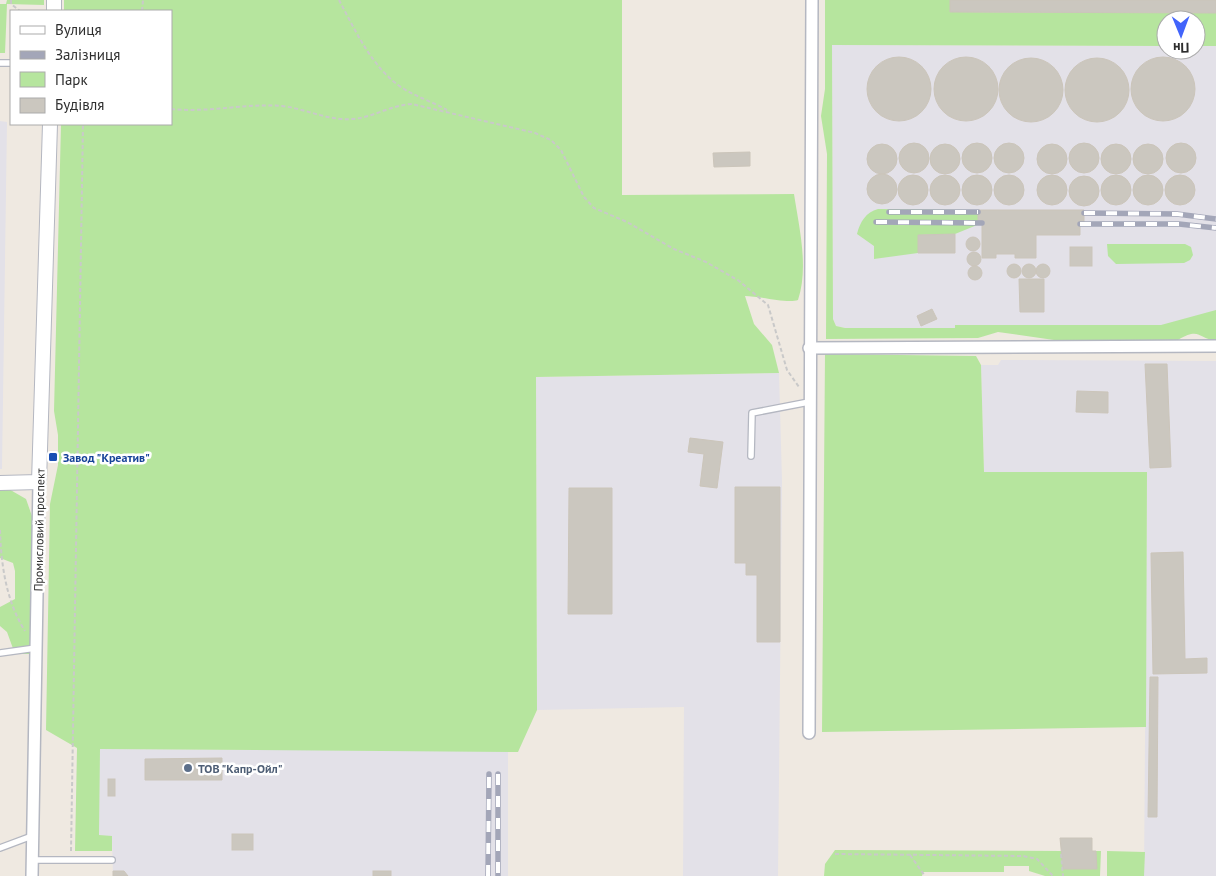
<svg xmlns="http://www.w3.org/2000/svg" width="1216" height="876" font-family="'PT Sans',sans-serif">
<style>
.industrial{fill:#e3e1e8}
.green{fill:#b6e59e}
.building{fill:#cbc7bf;stroke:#cbc5ba}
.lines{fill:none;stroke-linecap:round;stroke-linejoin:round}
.service-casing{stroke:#b4b7c1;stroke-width:8}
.minor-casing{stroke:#b4b7c1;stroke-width:14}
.tertiary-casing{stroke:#b4b7c1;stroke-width:16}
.path{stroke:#c9c9c9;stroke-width:2;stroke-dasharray:4 2.5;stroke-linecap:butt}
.service{stroke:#fff;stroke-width:5.5}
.minor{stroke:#fff;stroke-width:11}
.tertiary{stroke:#fff;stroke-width:14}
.rail-casing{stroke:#a3a6b8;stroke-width:5.5}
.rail{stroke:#fff;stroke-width:4;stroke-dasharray:11;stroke-linecap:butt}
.transit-dot{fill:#1a4fb4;stroke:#fff;stroke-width:2}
.service-dot{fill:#5c6f8a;stroke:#fff;stroke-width:2}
.labels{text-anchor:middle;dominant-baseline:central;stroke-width:5;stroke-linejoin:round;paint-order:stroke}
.transit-label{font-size:12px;font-weight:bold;fill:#164399;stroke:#fff;text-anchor:start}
.street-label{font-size:12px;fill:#2e2e2e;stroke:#fff}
.service-label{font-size:12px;font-weight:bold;fill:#4e5e75;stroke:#fff;text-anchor:start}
</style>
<rect width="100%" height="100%" fill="#efe9e1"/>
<g class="industrial">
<path d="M832 45 1166 46V50H1196V46H1216V329L845 328 836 326 833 319Z"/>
<path d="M0 121 7 122 2 469H0Z"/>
<path d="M1001 360 1216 361V876H1144L1147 472H984L981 365H998Z"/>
<path d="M779 373 782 481 778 876H683L684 707 537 710 536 377Z"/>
<path d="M99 749 508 751V876H113L112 836H99Z"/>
</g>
<g class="green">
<path d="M7 0H44V5L7 4 5 53H0V4H6Z"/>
<path d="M64 0H622V195L794 194C799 227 809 267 798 300 788 304 759 296 745 296L754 324 772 345 779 373 536 377 537 710 518 752 100 749 99 835 112 836V851H75L77 748 46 730 50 504 58 465V435L54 411 61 124H171V11H64Z"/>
<path d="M825 0H950L951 12 1216 13V46H1196V20H1166V46L832 45 833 319 836 326 845 328H955V325H1161L1216 310V340C1198 340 1201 326 1178 340H1054L998 332 978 338 826 339 827 154 821 116 825 89Z"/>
<path d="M878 209 978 210V220L982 221V223L955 234 918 235V253L874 259V246L857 234C860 222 866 212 878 209Z"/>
<path d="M1107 244H1185L1191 247 1193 255 1190 260 1184 263 1116 264 1108 256Z"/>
<path d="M825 354 976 356 981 365 984 472H1147L1146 727 822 732Z"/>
<path d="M7 488 26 499 33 519 32 637 30 654H15L7 632 0 626V607L15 599V571L13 563 0 558V489Z"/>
<path d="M835 850 1062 851 1063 869H1096V851H1101L1100 876H1045L1029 871V866H1004V872H923L922 876H824L825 864Z"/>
<path d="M1107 851 1145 852 1144 876H1107Z"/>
</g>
<g class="building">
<path d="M950 0H1216V13L950 12Z"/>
<circle cx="1163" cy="89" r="32"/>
<circle cx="966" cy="89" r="32"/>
<circle cx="899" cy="89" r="32"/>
<circle cx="1097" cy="90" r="32"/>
<circle cx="1031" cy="90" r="32"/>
<circle cx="977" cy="158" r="15"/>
<circle cx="1009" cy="158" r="15"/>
<circle cx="914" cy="158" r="15"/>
<circle cx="1084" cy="158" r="15"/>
<circle cx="1181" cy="158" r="15"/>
<circle cx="945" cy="159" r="15"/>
<circle cx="1148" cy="159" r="15"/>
<circle cx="882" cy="159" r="15"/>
<circle cx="1052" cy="159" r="15"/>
<circle cx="1116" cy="159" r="15"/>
<path d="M750 152V166L714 167 713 153Z"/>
<circle cx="882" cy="189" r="15"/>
<circle cx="1052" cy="190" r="15"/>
<circle cx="977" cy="190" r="15"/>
<circle cx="913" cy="190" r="15"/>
<circle cx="1116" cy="190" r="15"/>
<circle cx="1009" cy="190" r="15"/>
<circle cx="1148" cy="190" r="15"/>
<circle cx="945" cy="190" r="15"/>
<circle cx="1180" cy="190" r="15"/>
<circle cx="1084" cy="191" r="15"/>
<path d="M978 210H1084V222H1080V235H1036V258H1015V254H996V258H982V221H978Z"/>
<path d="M955 234V253H918V235Z"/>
<circle cx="973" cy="244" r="7"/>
<rect x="1070" y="247" width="22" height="19"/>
<circle cx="974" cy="259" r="7"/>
<circle cx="1043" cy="271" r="7"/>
<circle cx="1029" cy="271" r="7"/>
<circle cx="1014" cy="271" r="7"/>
<circle cx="975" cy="273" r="7"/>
<path d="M1019 279H1044V312H1020Z"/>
<path d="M932 309 937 319 921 326 917 316Z"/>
<path d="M1145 364H1167L1171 467 1150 468Z"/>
<path d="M1077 391 1108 392V413L1076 412Z"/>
<path d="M690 438 723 442 717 488 700 486 704 454 688 452Z"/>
<path d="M735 487H780V642H757V575H746V563H735Z"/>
<path d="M569 488H612V614H568Z"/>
<path d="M1183 552 1185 659 1207 658V673L1153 674 1151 553Z"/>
<path d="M1150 677H1158L1157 817H1148Z"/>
<path d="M222 758V780H145V759Z"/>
<rect x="108" y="779" width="7" height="17"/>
<rect x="232" y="834" width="21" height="16"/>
<path d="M1060 838H1092V851H1096L1097 869H1063Z"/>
<path d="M113 871H124L128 876H113Z"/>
<rect x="373" y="871" width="18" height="5"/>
</g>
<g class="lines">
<defs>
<g id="service">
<path d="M0 63H11"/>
<path d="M751 456 752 413 809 402"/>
<path d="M0 653 36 648"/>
<path d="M0 848 32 836"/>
<path d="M32 860H112"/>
</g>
<g id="minor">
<path d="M809 348 1216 346"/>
<path d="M809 733 812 0"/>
<path d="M32 876 39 482"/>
</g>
<g id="tertiary">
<path d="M54 11V0"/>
<path d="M0 483 39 482 50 124"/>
</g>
</defs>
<use href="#service" class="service-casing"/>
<use href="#minor" class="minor-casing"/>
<use href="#tertiary" class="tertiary-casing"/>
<g class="path">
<path d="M11 0V4L20 11"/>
<path d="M339 0C355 30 371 65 398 85 413 96 431 101 447 110"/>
<path d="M142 11 143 0"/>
<path d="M171 109C209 113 245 103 282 106 307 109 328 121 353 119 374 117 391 105 412 104L535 133 551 140 561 150 584 197 594 208 627 222 674 249 706 262 739 281 768 305 787 370 799 387"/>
<path d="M0 530C1 564 6 601 25 631"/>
<path d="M71 851 83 124"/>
<path d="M835 854 1023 856 1037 859 1053 876"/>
<path d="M1061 854 1063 876"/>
<path d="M910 855 925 876"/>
</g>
<use href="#service" class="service"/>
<use href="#minor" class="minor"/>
<use href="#tertiary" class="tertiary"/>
<defs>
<g id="rail">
<path d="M889 212H978"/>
<path d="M1084 213 1177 214 1216 219"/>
<path d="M876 222 982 223"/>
<path d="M1080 224H1179L1216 228"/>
<path d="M498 774V876"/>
<path d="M488 876 489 774"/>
</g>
</defs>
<use href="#rail" class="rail-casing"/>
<use href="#rail" class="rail"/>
</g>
<rect class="transit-dot" x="48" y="452" width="10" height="10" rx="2.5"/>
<circle class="service-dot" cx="188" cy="768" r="5"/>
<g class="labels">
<g class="transit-label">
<text x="63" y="457">Завод "Креатив"</text>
</g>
<g class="street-label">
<text transform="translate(39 530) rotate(-89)">Промисловий проспект</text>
</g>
<g class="service-label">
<text x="198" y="768">ТОВ "Капр-Ойл"</text>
</g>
</g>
<rect x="10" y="10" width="162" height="115" fill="#ffffff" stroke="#ababab"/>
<rect x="20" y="26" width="25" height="8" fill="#ffffff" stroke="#ababab"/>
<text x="55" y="35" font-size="15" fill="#2e2e2e">Вулиця</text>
<rect x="20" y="51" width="25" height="8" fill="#a3a6b8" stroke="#ababab"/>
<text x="55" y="60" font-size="15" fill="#2e2e2e">Залізниця</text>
<rect x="20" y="72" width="25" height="15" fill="#b6e59e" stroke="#ababab"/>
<text x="55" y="85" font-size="15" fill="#2e2e2e">Парк</text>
<rect x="20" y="98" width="25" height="15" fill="#cbc7bf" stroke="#ababab"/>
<text x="55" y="110" font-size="15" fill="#2e2e2e">Будівля</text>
<g transform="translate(1181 35) rotate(179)"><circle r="24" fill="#ffffff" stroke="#ababab"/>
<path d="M0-4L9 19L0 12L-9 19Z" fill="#4264fb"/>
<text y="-8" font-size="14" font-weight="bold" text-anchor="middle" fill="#2e2e2e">Пн</text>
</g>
</svg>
